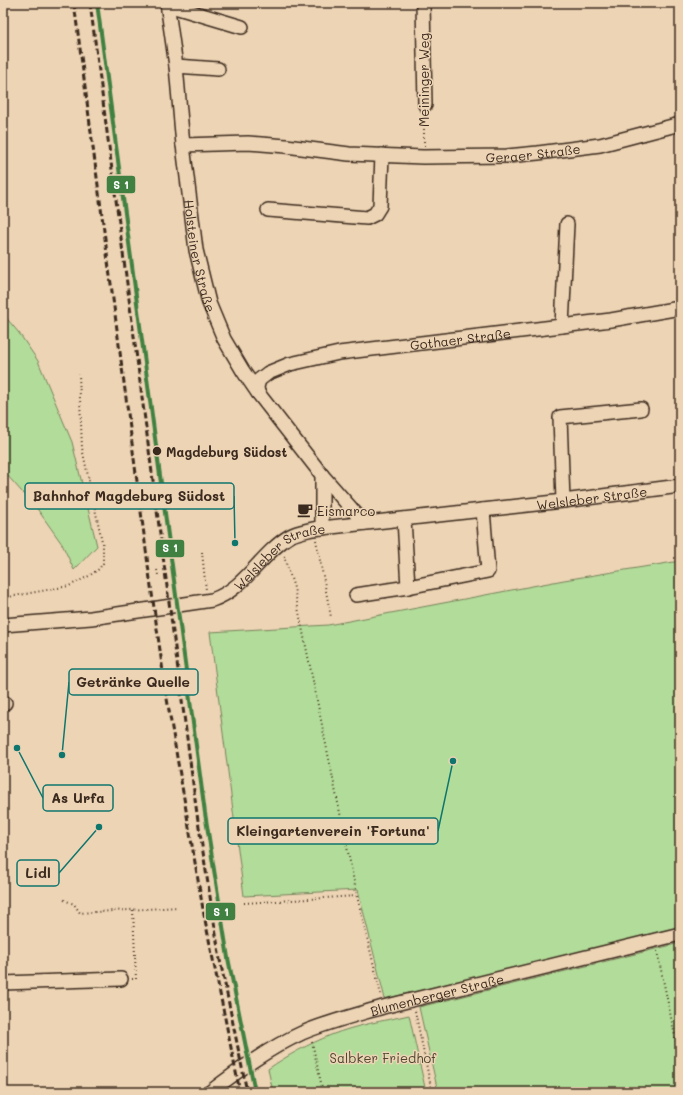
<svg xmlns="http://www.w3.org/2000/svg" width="683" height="1095" font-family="Mali,sans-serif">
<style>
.green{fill:#b2dc99;stroke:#76835c}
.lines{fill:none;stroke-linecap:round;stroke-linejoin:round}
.minor-casing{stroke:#3b2a1e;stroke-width:16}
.path{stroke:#3b2a1e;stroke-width:2;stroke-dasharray:1 3;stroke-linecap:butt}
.minor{stroke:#edd4b5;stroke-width:13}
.rail{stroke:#3b2a1e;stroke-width:3;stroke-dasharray:6 3;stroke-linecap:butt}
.rail-1-casing{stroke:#edd4b5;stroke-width:7}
.rail-1{stroke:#408040;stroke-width:4}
.stop-dot{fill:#3b2a1e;stroke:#edd4b5;stroke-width:1.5}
.labels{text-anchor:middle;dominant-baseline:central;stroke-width:3;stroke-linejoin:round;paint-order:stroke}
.street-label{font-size:13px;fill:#3b2a1e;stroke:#edd4b5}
.stop-label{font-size:13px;font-weight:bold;fill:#3b2a1e;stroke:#edd4b5;text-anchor:start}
.poi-label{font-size:13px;fill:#3b2a1e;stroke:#edd4b5;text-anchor:start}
.park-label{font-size:13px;fill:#4d4530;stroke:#edd4b5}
.leader{fill:none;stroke:#0f766e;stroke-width:1.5}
.callout-dot{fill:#0f766e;stroke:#edd4b5;stroke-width:1.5}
.callout{fill:#edd4b5;stroke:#0f766e;stroke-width:1.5}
.callout-label{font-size:14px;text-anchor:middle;font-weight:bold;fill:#3b2a1e}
.line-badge{stroke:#edd4b5;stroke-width:1.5}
.badge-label{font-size:11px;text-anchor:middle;font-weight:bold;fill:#fff}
</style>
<rect width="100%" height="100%" fill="#edd4b5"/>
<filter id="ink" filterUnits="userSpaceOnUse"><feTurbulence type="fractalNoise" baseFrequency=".025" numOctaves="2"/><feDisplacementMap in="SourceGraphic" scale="8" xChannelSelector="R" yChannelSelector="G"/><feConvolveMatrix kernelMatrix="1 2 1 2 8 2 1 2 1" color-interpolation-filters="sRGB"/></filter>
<g filter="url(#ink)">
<g class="green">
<path d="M3 314 19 333 38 361 72 442 97 546 74 570 62 544 38 510 7 475 3 472Z"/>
<path d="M680 561V928L385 999 358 890 244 896 210 632 328 625 564 580Z"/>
<path d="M680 943V1092H438L419 1007Z"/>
<path d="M409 1015 426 1092H273L268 1069C288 1055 309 1044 331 1035 356 1025 383 1021 409 1015Z"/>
</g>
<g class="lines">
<defs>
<g id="minor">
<path id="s1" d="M167 3 176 66 183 145 196 250 209 303 224 339 243 371 258 393 322 475V528"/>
<path d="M423 3 425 105"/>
<path d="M168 5 242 27"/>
<path d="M176 66 218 69"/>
<path id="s2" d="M183 145 248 143 286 146 349 154 423 157 507 156 538 153 600 145 680 124"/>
<path d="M268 210 367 218 375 214 380 206 382 155"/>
<path d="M562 326 567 224"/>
<path id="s3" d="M258 393 257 387 259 380 268 373 290 364 339 353 611 320 680 308"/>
<path d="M322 475 364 523"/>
<path d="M563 501 560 417 641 409"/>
<path d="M408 587 488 571 483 510"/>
<path d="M356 595 408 587 404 519"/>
<path id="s4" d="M3 625 91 618 212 600C245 589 261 553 290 536 297 532 305 531 313 529L563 501 680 486"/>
<path d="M3 703H5"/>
<path d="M3 983 121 979"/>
<path id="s5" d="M210 1092C239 1070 269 1048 302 1033 328 1022 356 1015 383 1007L680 934"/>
</g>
</defs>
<use href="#minor" class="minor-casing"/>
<g class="path">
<path d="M424 146V116"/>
<path d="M316 540 331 617"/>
<path d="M202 552 206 590"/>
<path d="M284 556 294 588 357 896 381 995"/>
<path d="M157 570 158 575"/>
<path d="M3 598 69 586 89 576 99 569 103 563V546L82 448 79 374"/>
<path d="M64 900 74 904 80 913 178 907"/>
<path d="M244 903 356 896"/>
<path d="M657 951 680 1060"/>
<path d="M132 979H136L133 910"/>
<path d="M415 1011 432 1092"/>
<path d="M312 1042 323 1092"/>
</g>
<use href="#minor" class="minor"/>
<g class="rail">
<path d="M74 3 148 565 166 693 204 915 240 1092"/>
<path d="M90 3 197 814 220 960 247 1092"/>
</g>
<defs>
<path id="rail-1" d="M97 3 205 813 228 958 255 1092"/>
</defs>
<use href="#rail-1" class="rail-1-casing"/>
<use href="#rail-1" class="rail-1"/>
</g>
</g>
<defs>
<symbol id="cafe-bare" viewBox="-9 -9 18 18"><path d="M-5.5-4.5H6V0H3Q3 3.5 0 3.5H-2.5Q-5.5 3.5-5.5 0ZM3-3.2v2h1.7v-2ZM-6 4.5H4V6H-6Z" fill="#3b2a1e" stroke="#edd4b5" stroke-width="2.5" paint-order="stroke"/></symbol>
</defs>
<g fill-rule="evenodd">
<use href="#cafe-bare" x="294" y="499" width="22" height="22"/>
</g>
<circle class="stop-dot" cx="157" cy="451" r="5"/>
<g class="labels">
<g class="street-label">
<text transform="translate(423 80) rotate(-90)">Meininger Weg</text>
<text stroke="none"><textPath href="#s2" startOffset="351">Geraer Straße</textPath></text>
<text stroke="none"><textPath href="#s1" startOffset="255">Holsteiner Straße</textPath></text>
<text stroke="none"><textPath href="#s3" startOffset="221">Gothaer Straße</textPath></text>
<text stroke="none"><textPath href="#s4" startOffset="617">Welsleber Straße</textPath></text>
<text stroke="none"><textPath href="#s4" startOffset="293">Welsleber Straße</textPath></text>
<text stroke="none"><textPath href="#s5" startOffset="250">Blumenberger Straße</textPath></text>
</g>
<g class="stop-label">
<text x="166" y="451">Magdeburg Südost</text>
</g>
<g class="poi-label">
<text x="317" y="510">Eismarco</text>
</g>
<g class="park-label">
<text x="383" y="1057">Salbker Friedhof</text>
</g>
</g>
<path class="leader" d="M235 543L234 496M62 755L69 682M17 748L43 798M453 761L438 831M99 827L59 873"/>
<g class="callout-dot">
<circle cx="235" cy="543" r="4"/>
<circle cx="62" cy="755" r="4"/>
<circle cx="17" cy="748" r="4"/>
<circle cx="453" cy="761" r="4"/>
<circle cx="99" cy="827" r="4"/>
</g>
<g class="callout">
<rect x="25" y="483" width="209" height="26" rx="4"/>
<rect x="69" y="669" width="129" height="26" rx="4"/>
<rect x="43" y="785" width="70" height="26" rx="4"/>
<rect x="228" y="818" width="210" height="26" rx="4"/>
<rect x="17" y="860" width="42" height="26" rx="4"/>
</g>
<g class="callout-label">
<text x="129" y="501">Bahnhof Magdeburg Südost</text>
<text x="133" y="687">Getränke Quelle</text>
<text x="78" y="803">As Urfa</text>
<text x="333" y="836">Kleingartenverein 'Fortuna'</text>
<text x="38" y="878">Lidl</text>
</g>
<g class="line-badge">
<rect x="106" y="175" width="30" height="19" rx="4" fill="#408040"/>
<rect x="155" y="539" width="30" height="19" rx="4" fill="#408040"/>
<rect x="205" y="902" width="31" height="19" rx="4" fill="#408040"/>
</g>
<g class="badge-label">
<text x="121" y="189">S 1</text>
<text x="170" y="552">S 1</text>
<text x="221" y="916">S 1</text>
</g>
<rect width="683" height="1095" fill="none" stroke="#edd4b5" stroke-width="16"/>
<rect x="8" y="8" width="667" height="1079" fill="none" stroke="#3b2a1e" stroke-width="1.5" filter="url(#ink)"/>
</svg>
